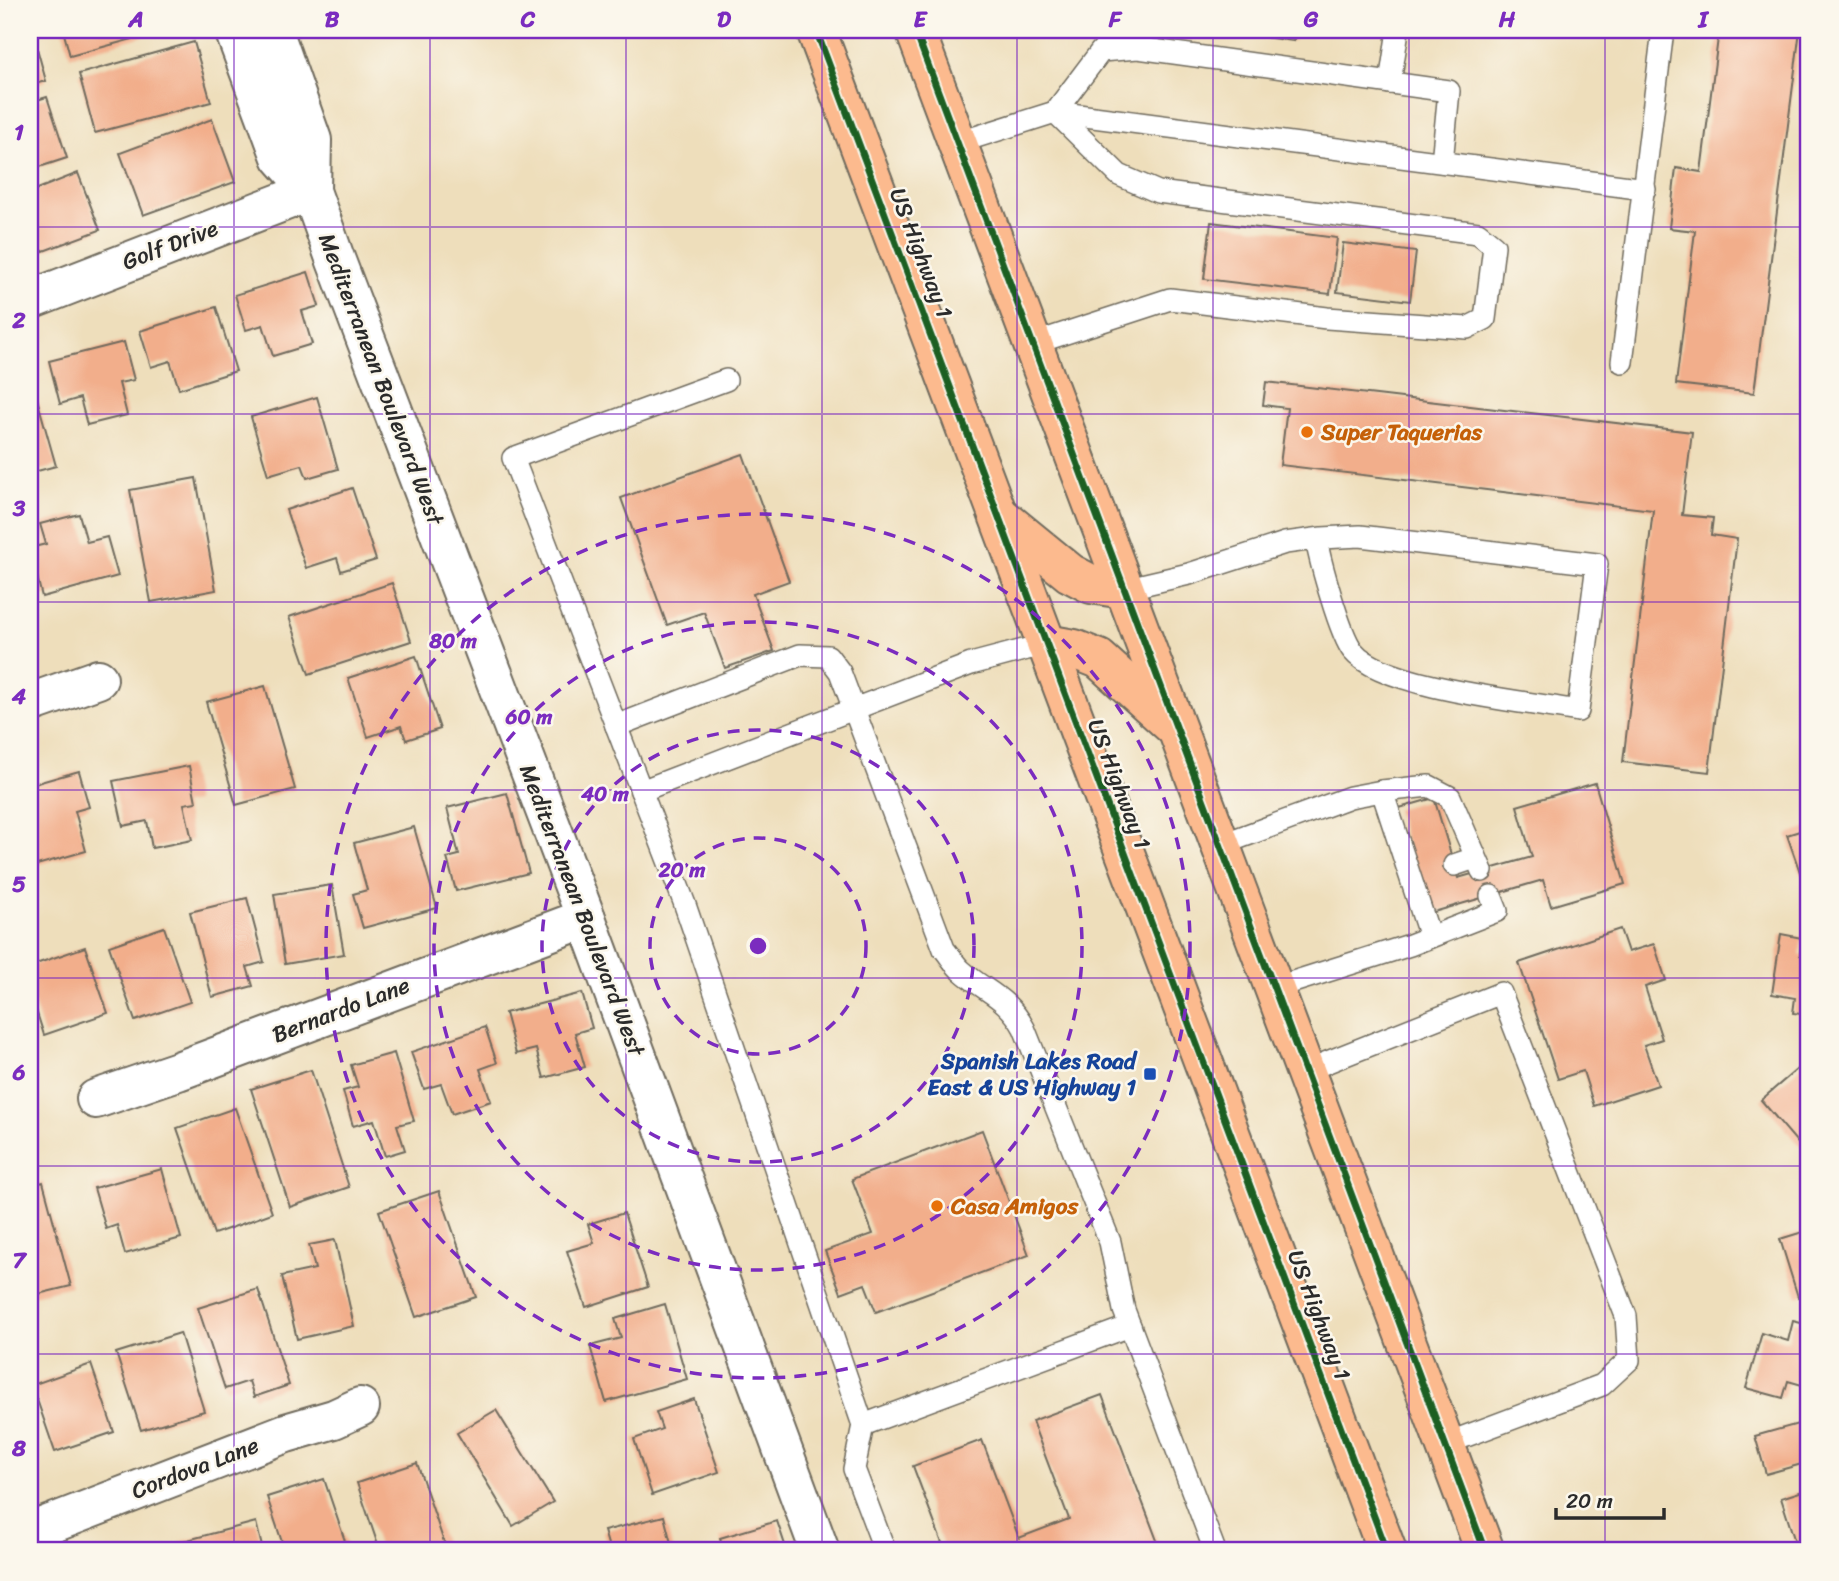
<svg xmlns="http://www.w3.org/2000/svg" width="1839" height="1581" font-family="Sriracha,sans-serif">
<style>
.building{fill:#f2ae8b}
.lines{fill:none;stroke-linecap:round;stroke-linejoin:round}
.service-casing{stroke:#6f6a5d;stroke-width:24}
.minor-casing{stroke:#6f6a5d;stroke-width:42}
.primary-casing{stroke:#6f6a5d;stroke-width:42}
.service{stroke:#fff;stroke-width:21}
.minor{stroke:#fff;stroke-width:38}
.primary{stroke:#fcba8e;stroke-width:38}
.cycleway-casing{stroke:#fbf7ec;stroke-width:11}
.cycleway{stroke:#1b5e20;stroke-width:7}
.grid{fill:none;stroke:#7b2cbf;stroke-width:2;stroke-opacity:0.55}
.ring{fill:none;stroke:#7b2cbf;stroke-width:3.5;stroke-dasharray:12 9}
.food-dot{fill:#e8710a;stroke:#fbf7ec;stroke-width:2.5}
.transit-dot{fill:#1a4fb4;stroke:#fbf7ec;stroke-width:2.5}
.labels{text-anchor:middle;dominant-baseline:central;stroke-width:5;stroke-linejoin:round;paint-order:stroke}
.street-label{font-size:23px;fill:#2b2b2b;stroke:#fbf7ec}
.food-label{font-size:23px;font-weight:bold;fill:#c56008;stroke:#fbf7ec;text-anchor:start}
.transit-label{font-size:23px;font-weight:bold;fill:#164399;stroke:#fbf7ec;text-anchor:end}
.centre{fill:#7b2cbf;stroke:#fbf7ec;stroke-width:3.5}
.ring-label{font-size:21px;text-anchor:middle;font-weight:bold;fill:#7b2cbf;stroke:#fbf7ec;stroke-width:5;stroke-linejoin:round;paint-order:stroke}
.neatline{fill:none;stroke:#7b2cbf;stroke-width:2.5}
.grid-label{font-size:23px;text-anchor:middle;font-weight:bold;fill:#7b2cbf}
</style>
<rect width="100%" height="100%" fill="#fbf7ec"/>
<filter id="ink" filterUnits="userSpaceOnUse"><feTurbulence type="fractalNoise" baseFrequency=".0143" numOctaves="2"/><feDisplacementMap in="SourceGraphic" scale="14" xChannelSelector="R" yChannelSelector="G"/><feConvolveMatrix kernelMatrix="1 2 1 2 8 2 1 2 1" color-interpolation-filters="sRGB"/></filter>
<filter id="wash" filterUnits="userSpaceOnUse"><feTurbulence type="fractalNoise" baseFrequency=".00686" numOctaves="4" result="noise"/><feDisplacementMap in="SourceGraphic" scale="28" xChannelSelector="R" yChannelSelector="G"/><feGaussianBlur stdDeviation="1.57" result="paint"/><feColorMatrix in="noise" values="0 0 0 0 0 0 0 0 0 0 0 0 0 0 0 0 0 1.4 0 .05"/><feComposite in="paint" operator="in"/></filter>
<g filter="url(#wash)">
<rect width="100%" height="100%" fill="#eedebb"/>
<g id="blocks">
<g class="building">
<path d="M30 30H32L46 81 30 85Z"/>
<path d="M63 30H162V31L70 56Z"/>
<path d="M1213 30H1295L1294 41Z"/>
<path d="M1719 30H1800L1754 393 1676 384 1695 231 1669 228 1676 168 1701 172Z"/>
<path d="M194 42 211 102 95 133 79 74Z"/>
<path d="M47 97 67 158 30 170V102Z"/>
<path d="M212 119 235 182 143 215 120 153Z"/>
<path d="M78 173 100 230 30 256V192Z"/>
<path d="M1211 222 1337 238 1330 294 1204 279Z"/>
<path d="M1343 243 1416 252 1410 301 1337 292Z"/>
<path d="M308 272 319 306 302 311 312 344 273 356 263 325 246 330 235 295Z"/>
<path d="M216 307 236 371 179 389 170 361 151 367 140 331Z"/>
<path d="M124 342 134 380 119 383 127 415 87 425 80 398 60 404 49 361Z"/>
<path d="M30 374 56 466 30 473Z"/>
<path d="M1266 382 1692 432 1682 515 1713 518 1711 535 1737 539 1709 772 1623 762 1653 510 1280 465 1287 408 1263 405Z"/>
<path d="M317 397 338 469 307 478 302 465 268 475 251 417Z"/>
<path d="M743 454 789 581 753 594 774 651 725 668 704 612 667 625 621 498Z"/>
<path d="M196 478 216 590 151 602 130 490Z"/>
<path d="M352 488 376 560 341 571 337 558 306 568 286 510Z"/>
<path d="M79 514 87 542 107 537 118 576 42 597 30 548 46 544 40 524Z"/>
<path d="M392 583 411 641 309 674 289 617Z"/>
<path d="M416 656 440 729 406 740 401 726 368 737 348 678Z"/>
<path d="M265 686 295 789 236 805 206 702Z"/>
<path d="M189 766 196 802 184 804 192 840 152 848 147 821 123 826 113 781Z"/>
<path d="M79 771 89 807 75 811 86 851 30 867V785Z"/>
<path d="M1595 783 1625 884 1551 906 1543 880 1427 914 1396 809 1434 798 1458 878 1532 857 1517 806Z"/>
<path d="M507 793 529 873 456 891 447 858 459 855 447 808Z"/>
<path d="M414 827 437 908 363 928 353 894 367 890 354 843Z"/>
<path d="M1809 828V873L1801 875 1787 835Z"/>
<path d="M332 885 344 954 285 964 274 894Z"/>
<path d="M247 898 264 962 247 967 253 986 212 997 190 912Z"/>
<path d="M164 927 190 1002 135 1021 109 946Z"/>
<path d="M1620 929 1628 952 1654 944 1666 980 1645 987 1662 1039 1644 1045 1658 1085 1594 1106 1583 1071 1558 1079 1519 963Z"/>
<path d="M1781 934 1802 938 1800 955 1809 957V1015L1793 1013 1795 998 1772 994Z"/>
<path d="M85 947 108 1013 44 1035 30 991V966Z"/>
<path d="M582 993 592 1028 575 1033 585 1067 544 1078 536 1049 516 1054 505 1013Z"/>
<path d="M485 1027 497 1063 480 1069 491 1101 452 1114 441 1084 424 1089 411 1052Z"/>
<path d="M394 1053 414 1121 397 1125 405 1150 385 1156 374 1120 353 1126 343 1091 358 1087 351 1065Z"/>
<path d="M1809 1059V1154L1808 1155 1761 1100Z"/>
<path d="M311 1070 349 1187 290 1207 251 1089Z"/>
<path d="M235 1108 272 1213 214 1234 177 1128Z"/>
<path d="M982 1130 1029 1255 876 1312 865 1284 841 1293 825 1251 873 1234 852 1179Z"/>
<path d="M162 1169 181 1238 125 1254 117 1225 106 1229 94 1188Z"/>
<path d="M43 1182 71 1286 30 1296V1186Z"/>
<path d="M439 1191 476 1297 416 1317 379 1211Z"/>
<path d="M624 1213 648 1287 586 1307 567 1251 594 1243 588 1224Z"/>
<path d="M1809 1230V1293L1798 1297 1780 1239Z"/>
<path d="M335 1240 354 1326 297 1339 282 1276 315 1269 309 1245Z"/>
<path d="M258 1289 289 1385 254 1397 249 1381 225 1389 198 1308Z"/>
<path d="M665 1304 687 1379 606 1402 590 1346 621 1338 615 1319Z"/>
<path d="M1793 1321 1809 1325V1387L1788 1381 1783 1398 1746 1388 1762 1333 1788 1341Z"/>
<path d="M180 1333 204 1411 141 1430 116 1353Z"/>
<path d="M91 1364 114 1432 55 1452 32 1385Z"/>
<path d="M1102 1395 1161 1551H945L913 1466 982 1440 1019 1538 1069 1519 1032 1421Z"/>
<path d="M694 1399 719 1472 652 1495 634 1439 662 1429 656 1412Z"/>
<path d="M496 1410 553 1502 513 1526 457 1433Z"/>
<path d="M1809 1421V1462L1766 1474 1755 1436Z"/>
<path d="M417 1463 447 1551H380L357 1483Z"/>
<path d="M324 1479 347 1547 335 1551H285L267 1497Z"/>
<path d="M1809 1489V1551H1798L1781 1498Z"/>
<path d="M664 1516 673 1551H610L604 1531Z"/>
<path d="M777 1521 787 1551H724L720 1538Z"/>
<path d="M256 1522 263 1551H182L180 1542Z"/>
</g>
</g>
</g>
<g filter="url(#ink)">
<use href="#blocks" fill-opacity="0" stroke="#6f6a5d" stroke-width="2"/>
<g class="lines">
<defs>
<g id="service">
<path d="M1390 83 1398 30"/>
<path d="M1055 112 1645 189"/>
<path d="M1055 112 1101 51 1138 48 1449 91 1442 162"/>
<path d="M957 143 1055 112 1119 175 1158 192 1478 233 1494 246 1485 319 1467 328 1327 318 1170 299 1032 344"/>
<path d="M1622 362 1663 30"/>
<path d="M726 380 513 458 684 902 863 1425 1130 1326"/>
<path d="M1124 589 1189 574 1285 543 1322 538 1360 536 1597 564 1578 711C1528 702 1383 688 1353 651 1340 635 1320 561 1316 539"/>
<path d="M616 726 800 655 828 656 840 672 944 949C950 956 955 965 962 971 987 993 1007 997 1024 1028L1110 1242 1124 1310 1215 1551"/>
<path d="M641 791 971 664 1046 644"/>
<path d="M1382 791 1430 937"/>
<path d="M1220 845 1350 797 1382 791 1429 786 1450 797 1482 871"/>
<path d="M1454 865 1475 858"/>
<path d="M1274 988 1410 945 1497 911 1491 896"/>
<path d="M1305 1071 1501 993 1626 1316 1629 1360 1602 1385 1445 1444"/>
<path d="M863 1425 854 1469 885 1551"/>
</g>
<g id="minor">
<path d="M234 30 281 157 311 191"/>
<path d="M273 30 312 140 311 191 336 261 586 918 820 1551"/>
<path d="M30 300 311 191"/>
<path d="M30 703 98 679"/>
<path d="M96 1099 178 1071 586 918"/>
<path d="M30 1532 286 1433 334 1419 360 1407"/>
</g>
<g id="primary">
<path d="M816 30 1387 1551"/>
<path d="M915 30 1485 1551"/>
<path d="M999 515 1070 573 1091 584 1124 589"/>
<path d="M1046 644 1074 649 1099 659 1173 726"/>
</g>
</defs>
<use href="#service" class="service-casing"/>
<use href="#minor" class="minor-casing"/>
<use href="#primary" class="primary-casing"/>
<use href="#service" class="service"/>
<use href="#minor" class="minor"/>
<use href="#primary" class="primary"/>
<defs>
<g id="cycleway">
<path d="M816 30 1387 1551"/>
<path d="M915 30 1485 1551"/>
</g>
</defs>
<use href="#cycleway" class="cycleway-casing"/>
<use href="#cycleway" class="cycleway"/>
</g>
</g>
<path class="grid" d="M234 30V1551M430 30V1551M626 30V1551M822 30V1551M1017 30V1551M1213 30V1551M1409 30V1551M1605 30V1551M30 227H1809M30 414H1809M30 602H1809M30 790H1809M30 978H1809M30 1166H1809M30 1354H1809"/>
<g class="ring">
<circle cx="758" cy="946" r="108"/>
<circle cx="758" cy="946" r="216"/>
<circle cx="758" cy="946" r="324"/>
<circle cx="758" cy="946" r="432"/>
</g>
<g class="food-dot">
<circle cx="1307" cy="432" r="7"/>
<circle cx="937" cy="1206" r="7"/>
</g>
<rect class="transit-dot" x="1143" y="1067" width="14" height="14" rx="3.5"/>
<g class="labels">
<g class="street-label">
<text transform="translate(170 245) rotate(-21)">Golf Drive</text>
<text transform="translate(921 253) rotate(69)">US Highway 1</text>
<text transform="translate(381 379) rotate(69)">Mediterranean Boulevard West</text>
<text transform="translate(1119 784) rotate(69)">US Highway 1</text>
<text transform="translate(582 910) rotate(69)">Mediterranean Boulevard West</text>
<text transform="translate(341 1010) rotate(-21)">Bernardo Lane</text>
<text transform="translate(1319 1315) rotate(69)">US Highway 1</text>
<text transform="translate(195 1468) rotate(-21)">Cordova Lane</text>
</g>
<g class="food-label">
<text x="1321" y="432">Super Taquerias</text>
<text x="951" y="1206">Casa Amigos</text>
</g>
<g class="transit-label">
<text x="1136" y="1061">Spanish Lakes Road<tspan x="1136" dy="26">East &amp; US Highway 1</tspan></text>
</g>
</g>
<circle cx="758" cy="946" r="10" class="centre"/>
<g class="ring-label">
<text x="453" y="648">80 m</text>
<text x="529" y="724">60 m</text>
<text x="605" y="801">40 m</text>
<text x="682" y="877">20 m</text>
</g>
<rect width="1839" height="1581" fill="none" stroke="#fbf7ec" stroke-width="77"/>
<path d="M1556 1508v10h108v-10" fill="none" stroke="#2b2b2b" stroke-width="3.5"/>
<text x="1566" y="1508" font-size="21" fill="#2b2b2b" stroke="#fbf7ec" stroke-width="5" paint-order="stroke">20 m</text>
<rect x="38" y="38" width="1762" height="1504" class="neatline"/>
<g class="grid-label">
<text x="136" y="27">A</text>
<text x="332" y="27">B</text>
<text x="528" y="27">C</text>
<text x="724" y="27">D</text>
<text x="920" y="27">E</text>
<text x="1115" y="27">F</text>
<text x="1311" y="27">G</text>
<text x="1507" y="27">H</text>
<text x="1703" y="27">I</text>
<text x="19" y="140">1</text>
<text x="19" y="328">2</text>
<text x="19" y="516">3</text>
<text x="19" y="704">4</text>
<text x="19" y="892">5</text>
<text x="19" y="1080">6</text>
<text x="19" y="1268">7</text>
<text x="19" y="1456">8</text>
</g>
</svg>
